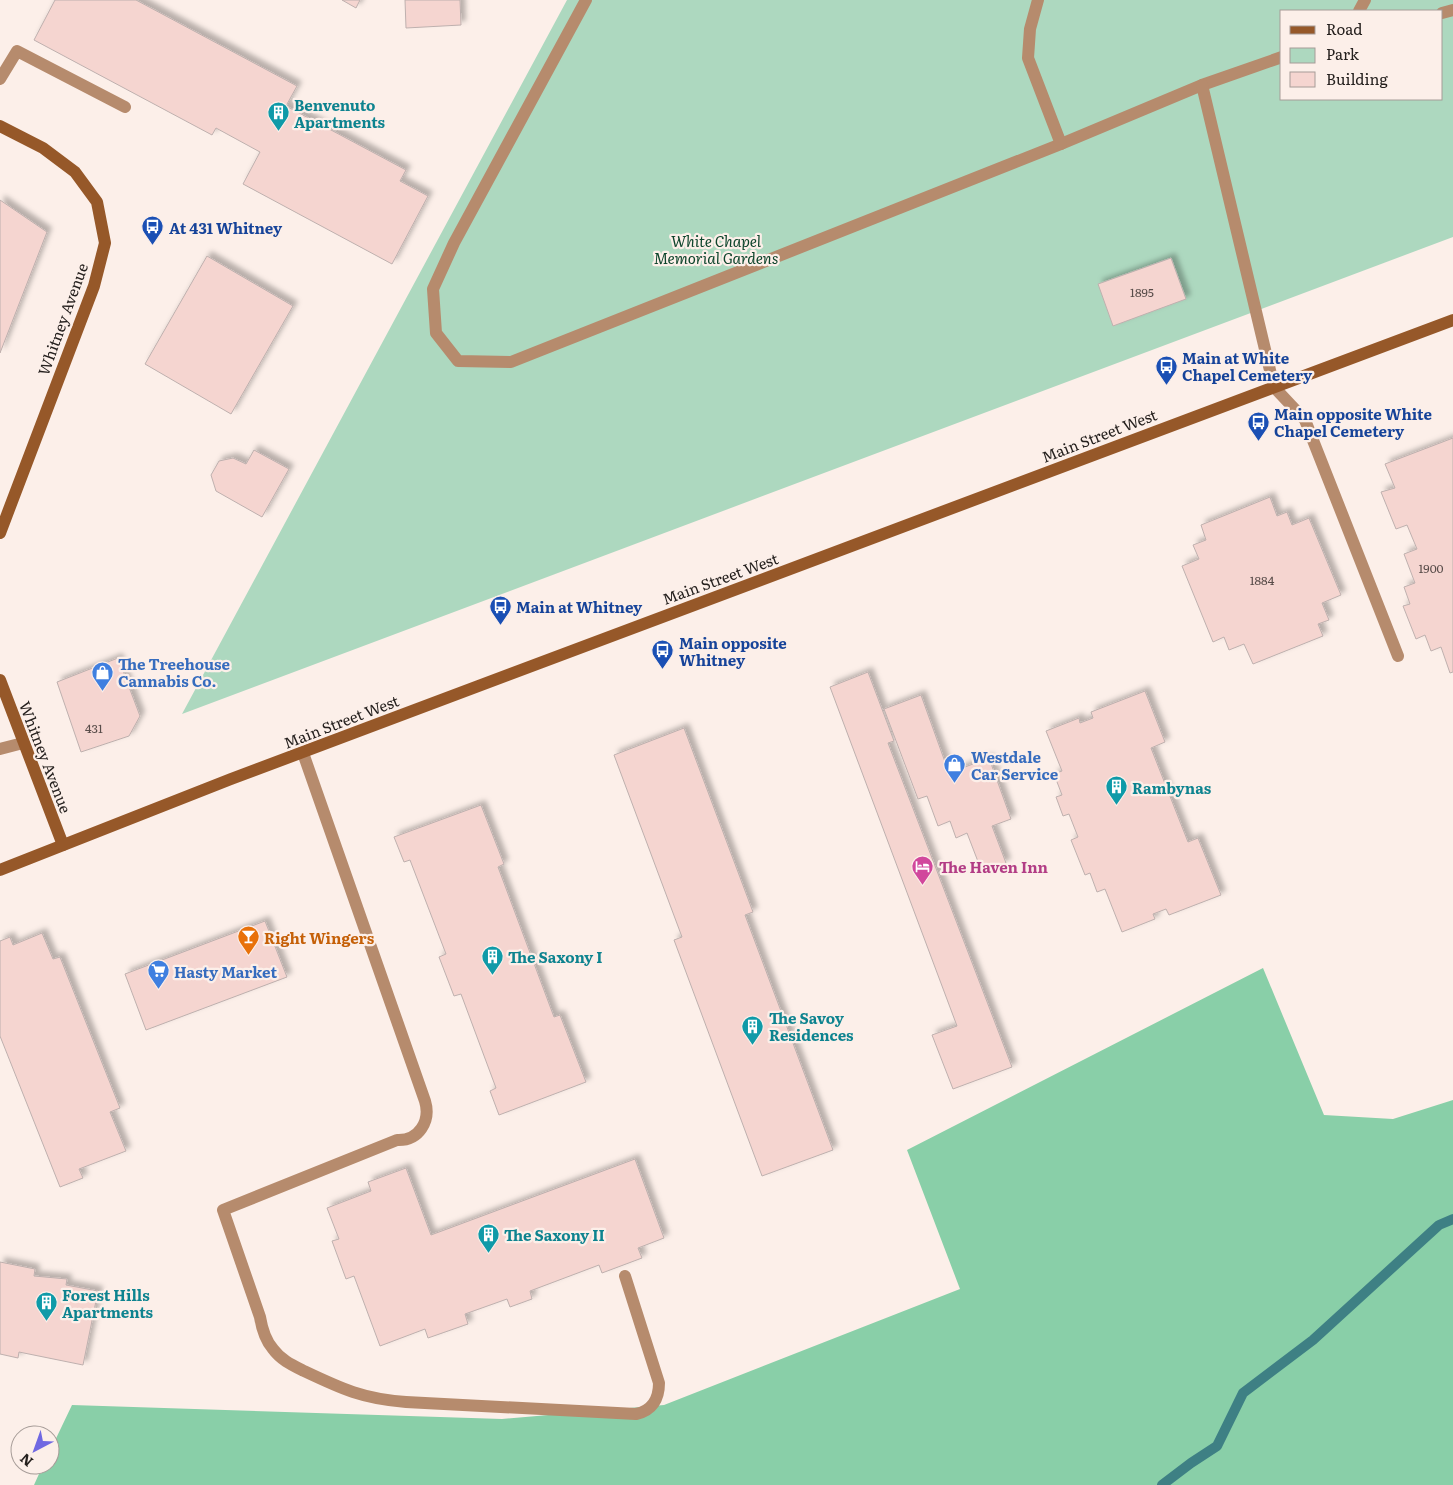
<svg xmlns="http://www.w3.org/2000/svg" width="1453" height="1485" font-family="Literata,serif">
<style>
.green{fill:#add8bf;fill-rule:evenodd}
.forest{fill:#89cfa8}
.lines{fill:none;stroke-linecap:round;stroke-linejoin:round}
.stream{stroke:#3e8084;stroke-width:10}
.building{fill:#f5d5d0;stroke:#beb0ae;filter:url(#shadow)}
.lane{stroke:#b68b6d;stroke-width:12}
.secondary{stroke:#965829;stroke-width:12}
.labels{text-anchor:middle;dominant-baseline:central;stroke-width:4.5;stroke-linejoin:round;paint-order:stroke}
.number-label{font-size:12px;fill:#594d4a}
.culture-label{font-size:15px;font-weight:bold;fill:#0d838f;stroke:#fcefe9;text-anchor:start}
.transit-label{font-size:15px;font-weight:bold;fill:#164399;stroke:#fcefe9;text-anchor:start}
.park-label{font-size:15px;font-style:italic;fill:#0c442b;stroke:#fcefe9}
.street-label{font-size:15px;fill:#25201e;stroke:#fcefe9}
.shop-label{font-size:15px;font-weight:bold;fill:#366cbe;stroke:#fcefe9;text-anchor:start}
.hotel-label{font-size:15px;font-weight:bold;fill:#b23c85;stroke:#fcefe9;text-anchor:start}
.food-label{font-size:15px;font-weight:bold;fill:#c56008;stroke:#fcefe9;text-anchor:start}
</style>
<defs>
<filter id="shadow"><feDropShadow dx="4.5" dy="-4.5" stdDeviation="2.5" flood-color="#0004"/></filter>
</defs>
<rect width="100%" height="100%" fill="#fcefe9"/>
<path class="green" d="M567 0H1453V237L182 714ZM1282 11H1442V99H1282Z"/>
<path class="forest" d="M1263 968 1324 1115 1393 1119 1453 1100V1485H34L43 1465H50V1451L72 1405 502 1419 664 1405 960 1289 907 1150Z"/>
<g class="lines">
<path class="stream" d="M1162 1485 1191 1463 1217 1446 1243 1393 1313 1340 1439 1225 1453 1219"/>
</g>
<g class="building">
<path d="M55 0H136L297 86 286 106 406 170 400 181 428 196 392 264 243 184 260 152 216 128 212 135 34 40Z"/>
<path d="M342 0H360L356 8Z"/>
<path d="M405 0H460L461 25 406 28Z"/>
<path d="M0 200 47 232 0 353Z"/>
<path d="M207 256 293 306 231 414 145 364Z"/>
<path d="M1171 258 1186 299 1113 326 1098 284Z"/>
<path d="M1453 438V672L1450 673 1441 647 1431 651 1425 635 1416 639 1403 606 1410 604 1404 587 1415 583 1404 554 1417 549 1407 525 1396 529 1381 492 1395 488 1385 464Z"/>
<path d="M254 450 289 469 262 517 216 491 211 475 219 461 233 458 246 464Z"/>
<path d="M1270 497 1277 516 1287 512 1292 525 1309 518 1341 595 1322 603 1329 620 1318 624 1323 636 1253 664 1244 644 1229 650 1224 637 1213 642 1182 566 1199 559 1193 545 1206 540 1201 525Z"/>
<path d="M118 658 140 716 129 736 81 752 57 682Z"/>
<path d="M868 672 894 741 888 743 1012 1067 953 1089 932 1035 957 1026 830 687Z"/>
<path d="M1145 691 1165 742 1151 748 1188 842 1198 838 1221 895 1169 915 1166 909 1153 914 1155 919 1122 932 1105 889 1097 892 1090 873 1085 875 1071 840 1078 837 1069 814 1063 816 1056 797 1062 795 1054 774 1062 771 1046 731 1079 718 1080 723 1093 718 1091 712Z"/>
<path d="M921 695 949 773 989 758 1011 819 992 826 1006 863 982 872 967 833 956 838 950 821 938 826 927 796 918 799 884 709Z"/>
<path d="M684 728 753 912 745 915 833 1150 762 1176 674 940 682 937 614 755Z"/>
<path d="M481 805 504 864 498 867 554 1017 560 1015 586 1082 499 1115 490 1091 496 1088 461 994 454 996 439 957 446 954 410 860 404 862 394 837Z"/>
<path d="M265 921 287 977 146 1030 125 974Z"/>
<path d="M42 933 53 959 60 957 120 1108 110 1112 126 1151 79 1169 83 1178 60 1187 0 1036V941L10 937 13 945Z"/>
<path d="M635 1159 664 1238 638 1248 642 1258 602 1273 599 1265 530 1291 532 1299 510 1307 507 1299 465 1314 468 1324 428 1338 425 1329 380 1346 354 1276 346 1279 332 1241 339 1239 327 1208 371 1191 368 1182 406 1168 431 1235Z"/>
<path d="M0 1262 35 1269 34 1276 67 1279 66 1285 98 1291 83 1365 19 1352 18 1358 0 1354Z"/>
</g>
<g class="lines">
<g class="lane">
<path d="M586 0 454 243 433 289 436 333 458 361 511 362 1061 144 1202 85 1282 57"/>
<path d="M1038 0 1030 29 1028 58 1061 144"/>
<path d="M1359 11 1365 0"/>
<path d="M1442 13 1453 10"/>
<path d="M0 79 17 51 125 107"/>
<path d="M1202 85 1274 387 1305 420 1398 656"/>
<path d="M0 749 23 743"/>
<path d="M303 753 425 1101C431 1121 419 1141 397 1140L223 1210 260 1317C262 1329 265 1340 273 1349 281 1360 292 1365 304 1371 342 1389 363 1399 406 1402L636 1414C652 1411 659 1399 659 1383L625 1276"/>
</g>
<g class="secondary">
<path d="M0 126 43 148 75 172 97 202 105 243 94 286 0 533"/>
<path d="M0 680 63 845"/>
<path d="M0 870 231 779 1453 320"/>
</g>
</g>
<defs>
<symbol id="building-pin" viewBox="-11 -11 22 30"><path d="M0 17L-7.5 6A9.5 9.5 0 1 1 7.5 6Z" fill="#0f9aa8" stroke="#fcefe9"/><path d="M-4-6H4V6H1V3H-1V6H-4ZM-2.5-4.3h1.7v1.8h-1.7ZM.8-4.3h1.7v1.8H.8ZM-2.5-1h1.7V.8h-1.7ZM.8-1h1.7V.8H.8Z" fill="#fff"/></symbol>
<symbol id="bus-pin" viewBox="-11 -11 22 30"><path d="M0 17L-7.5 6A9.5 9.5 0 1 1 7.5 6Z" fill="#1a4fb4" stroke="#fcefe9"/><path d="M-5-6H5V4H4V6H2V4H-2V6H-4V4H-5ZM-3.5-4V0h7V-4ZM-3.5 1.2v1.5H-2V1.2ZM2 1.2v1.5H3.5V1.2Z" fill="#fff"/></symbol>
<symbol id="shop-pin" viewBox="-11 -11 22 30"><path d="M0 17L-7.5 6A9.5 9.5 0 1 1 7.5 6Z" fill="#3f7fe0" stroke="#fcefe9"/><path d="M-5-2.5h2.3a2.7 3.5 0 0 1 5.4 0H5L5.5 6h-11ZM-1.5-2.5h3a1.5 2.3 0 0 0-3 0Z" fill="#fff"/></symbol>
<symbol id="hotel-pin" viewBox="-11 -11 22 30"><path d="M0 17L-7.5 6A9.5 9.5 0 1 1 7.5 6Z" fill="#d1479c" stroke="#fcefe9"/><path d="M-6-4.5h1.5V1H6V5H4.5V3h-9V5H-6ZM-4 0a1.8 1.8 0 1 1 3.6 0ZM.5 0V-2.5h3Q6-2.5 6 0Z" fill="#fff"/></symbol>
<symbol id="bar-pin" viewBox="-11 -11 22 30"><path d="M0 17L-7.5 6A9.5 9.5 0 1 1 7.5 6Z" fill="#e8710a" stroke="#fcefe9"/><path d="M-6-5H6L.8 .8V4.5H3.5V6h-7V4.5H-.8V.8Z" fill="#fff"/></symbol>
<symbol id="supermarket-pin" viewBox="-11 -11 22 30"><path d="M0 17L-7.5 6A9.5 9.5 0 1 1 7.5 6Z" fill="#3f7fe0" stroke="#fcefe9"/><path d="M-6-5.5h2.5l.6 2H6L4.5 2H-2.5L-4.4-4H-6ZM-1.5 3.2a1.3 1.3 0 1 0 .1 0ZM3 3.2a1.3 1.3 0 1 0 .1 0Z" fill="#fff"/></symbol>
</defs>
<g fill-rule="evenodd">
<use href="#building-pin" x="266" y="100" width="25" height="34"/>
<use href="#bus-pin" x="140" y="214" width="25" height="34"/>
<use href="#bus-pin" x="1154" y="354" width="25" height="34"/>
<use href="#bus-pin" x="1246" y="410" width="25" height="34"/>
<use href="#bus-pin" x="488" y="594" width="25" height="34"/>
<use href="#bus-pin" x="650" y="638" width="25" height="34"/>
<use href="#shop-pin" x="90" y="660" width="25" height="34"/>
<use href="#shop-pin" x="942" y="752" width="25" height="34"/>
<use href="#building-pin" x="1104" y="774" width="25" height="34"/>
<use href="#hotel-pin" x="910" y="854" width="25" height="34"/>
<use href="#bar-pin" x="236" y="924" width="25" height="34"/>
<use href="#building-pin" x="480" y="944" width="25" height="34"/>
<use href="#supermarket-pin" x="146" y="958" width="25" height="34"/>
<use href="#building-pin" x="740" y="1014" width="25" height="34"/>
<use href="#building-pin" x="476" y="1222" width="25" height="34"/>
<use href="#building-pin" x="34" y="1290" width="25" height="34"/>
</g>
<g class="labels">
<g class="number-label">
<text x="1142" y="292">1895</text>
<text x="1431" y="568">1900</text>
<text x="1262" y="580">1884</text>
<text x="94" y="728">431</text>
</g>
<g class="culture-label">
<text x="294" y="104">Benvenuto<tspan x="294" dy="17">Apartments</tspan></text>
<text x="1132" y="787">Rambynas</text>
<text x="508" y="956">The Saxony I</text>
<text x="769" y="1017">The Savoy<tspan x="769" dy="17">Residences</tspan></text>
<text x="504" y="1234">The Saxony II</text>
<text x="62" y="1294">Forest Hills<tspan x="62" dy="17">Apartments</tspan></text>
</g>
<g class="transit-label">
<text x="169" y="227">At 431 Whitney</text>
<text x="1182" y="357">Main at White<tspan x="1182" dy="17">Chapel Cemetery</tspan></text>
<text x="1274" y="413">Main opposite White<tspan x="1274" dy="17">Chapel Cemetery</tspan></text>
<text x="516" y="606">Main at Whitney</text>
<text x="679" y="642">Main opposite<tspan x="679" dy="17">Whitney</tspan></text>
</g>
<g class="park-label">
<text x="716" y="240">White Chapel<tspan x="716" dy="17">Memorial Gardens</tspan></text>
</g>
<g class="street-label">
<text transform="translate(62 319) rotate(-70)">Whitney Avenue</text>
<text transform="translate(1099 435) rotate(-21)">Main Street West</text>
<text transform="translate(720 578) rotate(-20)">Main Street West</text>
<text transform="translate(341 721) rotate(-21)">Main Street West</text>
<text transform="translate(46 757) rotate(69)">Whitney Avenue</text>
</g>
<g class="shop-label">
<text x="118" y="663">The Treehouse<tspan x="118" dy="17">Cannabis Co.</tspan></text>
<text x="971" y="756">Westdale<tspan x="971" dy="17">Car Service</tspan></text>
<text x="174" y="971">Hasty Market</text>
</g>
<g class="hotel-label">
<text x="939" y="866">The Haven Inn</text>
</g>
<g class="food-label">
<text x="264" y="937">Right Wingers</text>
</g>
</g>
<rect x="1280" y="10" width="162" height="90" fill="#fcefe9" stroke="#a69c98"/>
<rect x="1290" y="26" width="25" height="8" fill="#965829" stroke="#a69c98"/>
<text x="1326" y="35" font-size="15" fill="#25201e">Road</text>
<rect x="1290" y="48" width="25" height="15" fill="#add8bf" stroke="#a69c98"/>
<text x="1326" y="60" font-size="15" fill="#25201e">Park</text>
<rect x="1290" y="72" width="25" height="15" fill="#f5d5d0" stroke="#a69c98"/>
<text x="1326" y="85" font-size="15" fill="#25201e">Building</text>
<g transform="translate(35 1450) rotate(221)"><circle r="24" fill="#fcefe9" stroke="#a69c98"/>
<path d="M0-4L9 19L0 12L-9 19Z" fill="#7068e2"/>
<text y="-8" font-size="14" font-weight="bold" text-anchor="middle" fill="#25201e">N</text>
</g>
</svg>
